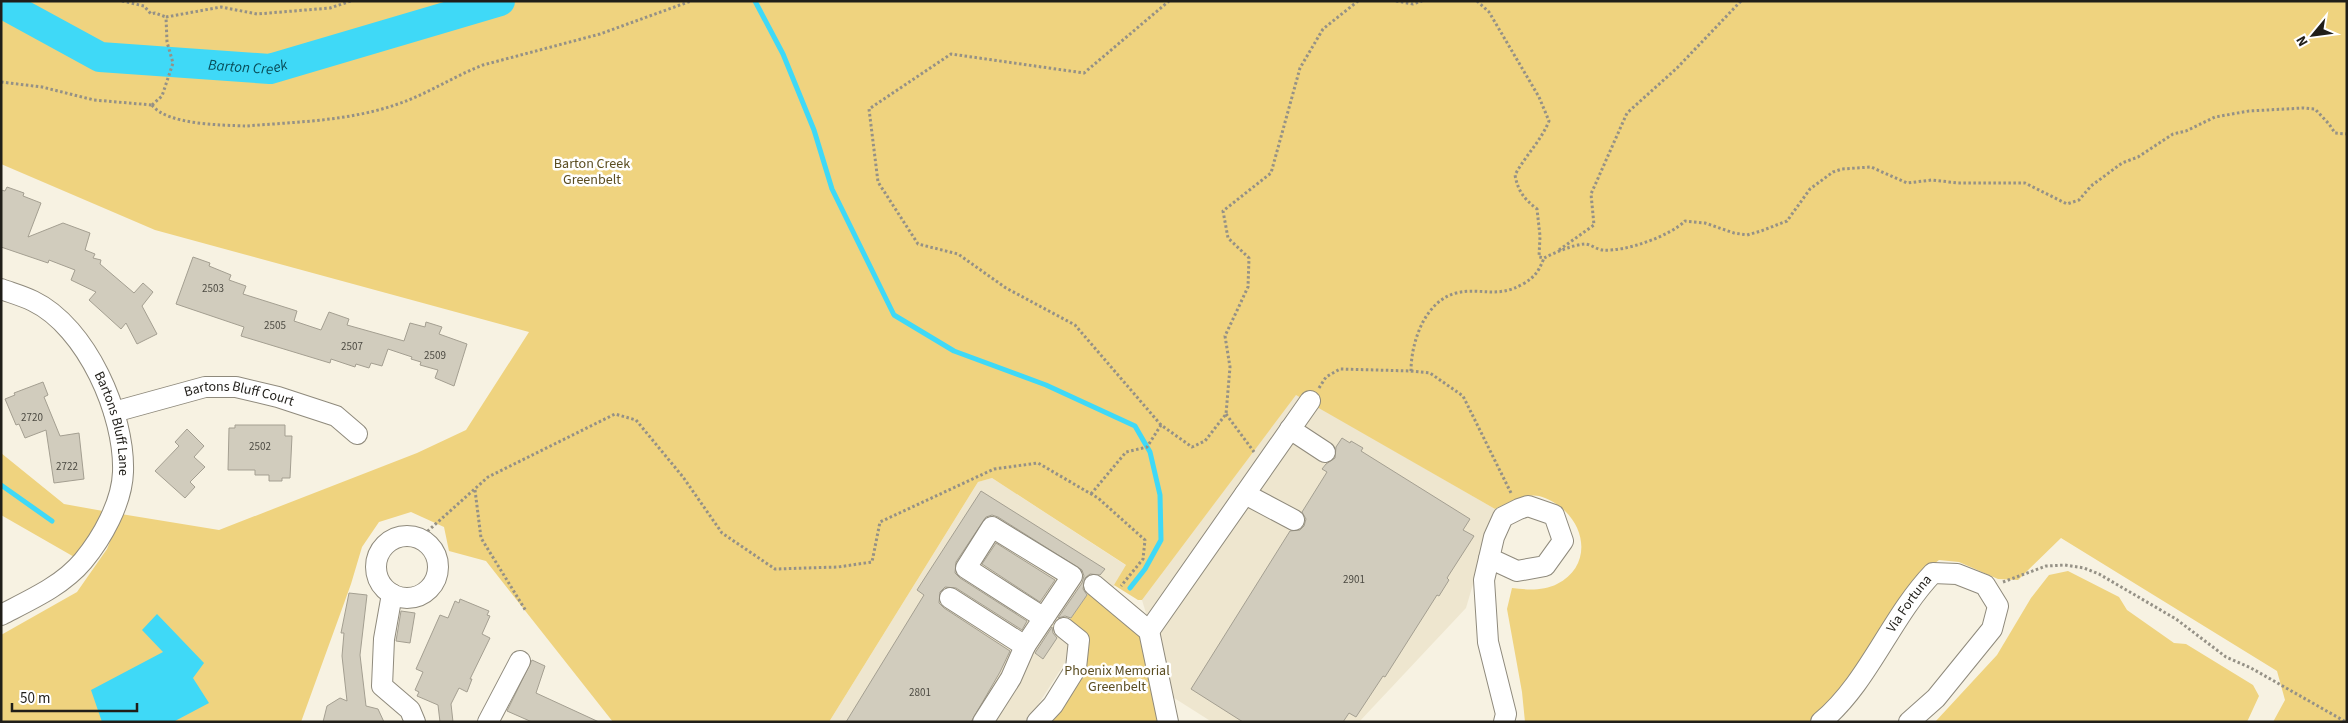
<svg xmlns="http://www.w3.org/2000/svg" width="2348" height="723" font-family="'Source Sans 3',sans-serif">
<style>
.built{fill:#eee6cf}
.green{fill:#efd37f}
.water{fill:#3fd9f7}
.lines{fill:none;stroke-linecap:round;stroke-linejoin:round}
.stream{stroke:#3fd9f7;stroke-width:5}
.river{stroke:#3fd9f7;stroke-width:30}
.building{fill:#d1ccbd;stroke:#a49f91}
.minor-casing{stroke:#8f8a7c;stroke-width:22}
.path{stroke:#959186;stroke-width:3;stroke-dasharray:2.5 2.5;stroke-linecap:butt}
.minor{stroke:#fff;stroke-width:20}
.labels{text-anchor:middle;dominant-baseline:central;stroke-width:5;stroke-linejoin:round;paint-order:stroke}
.number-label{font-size:11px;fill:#4c4a42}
.park-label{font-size:14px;fill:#5b4d21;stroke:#fff}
.street-label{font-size:14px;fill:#201e19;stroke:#fff}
.water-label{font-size:15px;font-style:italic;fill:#084c58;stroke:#fff}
</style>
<rect width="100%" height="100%" fill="#f7f2e2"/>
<g class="built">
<path d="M1296 394 1495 509 1466 608 1359 722H1212L1171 696 1142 600Z"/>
<path d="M992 478 1127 566 1027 722H829L978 482Z"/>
</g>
<g class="green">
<path d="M1 1H2347V722H2273L2285 700 2277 671 2061 538 2018 580 1998 579 1959 562 1939 560 1926 570 1847 685 1810 722H1525L1522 692 1507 609 1512 588C1526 590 1544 591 1557 584 1588 569 1588 533 1565 511 1559 505 1548 498 1539 496 1525 493 1508 503 1495 509L1296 395 1142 600H1138L1114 585 1126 565 992 478 978 482 829 722H613L486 561 449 551 444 527 411 512 379 522 362 547 351 584 301 722H1V635L77 592 107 549 121 514 219 530 417 453 466 430 529 332 155 230 1 164Z"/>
<path d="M1 453 64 504 103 511 76 558 1 515Z"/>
<path d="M2068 571 2119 597 2127 610 2174 643 2186 644 2253 685 2259 696 2247 722H1935L1997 655 2031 598 2049 575Z"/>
<path d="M1094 585 1149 631 1166 722H1037L1076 668 1064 628Z"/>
</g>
<path class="water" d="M157 614 204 663 193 678 209 703 175 721 102 722 91 690 163 652 142 630Z"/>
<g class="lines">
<g class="stream">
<path d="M755 1 783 54 814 130 832 189 894 315 954 351 1046 385 1135 426 1150 452 1160 495 1161 540 1145 569 1130 588"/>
<path d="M1 485 52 521"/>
</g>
<path class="river" id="s1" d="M1 3 100 57 270 69 500 1"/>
</g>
<g class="building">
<path d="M7 187 24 193 23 196 41 203 28 237 63 223 90 233 85 250 95 254 93 258 101 260 100 264 134 293 143 283 153 292 142 306 157 334 137 344 126 323 121 329 89 300 96 292 71 280 75 270 49 260 48 263 1 247V190L5 191Z"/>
<path d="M193 257 210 263 209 266 231 275 229 280 246 286 243 294 297 311 294 321 321 330 329 312 349 319 347 325 404 341 410 323 425 327 426 322 442 327 439 334 467 344 454 386 435 378 438 370 420 365 421 362 411 359 412 357 388 349 382 366 371 363 369 368 356 364 355 367 331 359 330 363 241 336 244 327 176 304Z"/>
<path d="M43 382 48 395 44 397 60 436 79 433 84 479 54 483 46 430 25 438 19 424 16 425 5 399 15 395 14 393Z"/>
<path d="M235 425H285V436H292L290 478H282V481H269V475H255V470H228L229 428H235Z"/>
<path d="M187 429 204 446 194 457 205 467 190 482 195 487 185 498 155 471 179 446 175 442Z"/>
<path d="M1342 438 1350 443 1351 441 1363 448 1361 451 1470 519 1463 530 1474 536 1447 578 1449 580 1439 596 1437 595 1385 677 1383 676 1356 717 1349 713 1343 722H1243L1191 689 1290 531 1300 530 1304 526 1306 519 1302 512 1327 472 1322 469 1326 464 1335 458 1336 447Z"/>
<path d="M981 491 1105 569 1100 575 1090 574 1085 578 1083 589 1087 595 1071 618 1065 616 1058 618 1082 583 1084 576 1082 570 998 517 992 515 986 517 956 562 955 573 960 578 1027 621 1022 630 956 588 945 587 940 592 939 603 944 608 1010 651 1000 672 971 722H846L924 595 917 590Z"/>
<path d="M996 543 1055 580 1040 602 982 564Z"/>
<path d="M349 593 367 595 360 655 366 706 378 709 384 722H323L327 706 340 698 347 701 342 656 344 633H341Z"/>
<path d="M460 599 489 611 487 615 490 616 482 634 490 638 470 679H472L467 692 459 688 451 704 453 722H440L438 705 417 696 419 692 415 690 423 672 416 669 440 615 448 618 455 601 459 603Z"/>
<path d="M401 611 415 613 410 643 396 641Z"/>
<path d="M1052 627 1053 633 1057 638 1043 659 1035 653Z"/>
<path d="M532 660 545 666 536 693 599 722H532L507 711Z"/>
</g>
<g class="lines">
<defs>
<g id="minor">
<path id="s2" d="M1 289C12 293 23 296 33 301 87 327 125 415 123 472 122 503 102 538 83 561 62 586 30 600 1 615"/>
<path id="s3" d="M114 412 205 387H236L278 397 336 416 357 434"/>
<path d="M1290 429 1325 452"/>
<path d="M1245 494 1294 520"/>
<circle cx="407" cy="567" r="31"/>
<path d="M1489 558 1517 571 1545 566 1563 541 1554 515 1528 506 1519 509 1503 517 1494 537 1484 580 1488 642 1506 714 1504 722"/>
<path d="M1094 585 1149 631 1168 722"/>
<path d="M392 594 384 639 382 686 410 710 415 722"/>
<path d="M950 598 1025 646 1011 678 983 722"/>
<path d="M1149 631 1310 401"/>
<path d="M1025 646 1072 576 992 527 966 568 1044 618"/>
<path d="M488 722 520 661"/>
<path d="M1037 722 1053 705 1076 668 1079 640 1064 628"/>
<path id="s4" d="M1821 722C1869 682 1890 618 1933 573L1957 574 1985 585 1998 606 1992 629 1936 698 1909 722"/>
</g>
</defs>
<use href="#minor" class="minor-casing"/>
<g class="path">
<path d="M122 1 144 6 151 14 155 13 166 17"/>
<path d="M1396 1 1413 4 1422 1"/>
<path d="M1477 1 1489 12 1539 97 1549 121C1541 141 1525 156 1515 175 1518 191 1524 199 1537 209L1540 236 1539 257 1544 258C1556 252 1572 245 1585 244 1591 244 1597 250 1603 250 1625 252 1670 236 1685 221L1705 223 1734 233 1747 235 1761 231 1787 221 1810 189 1833 172 1842 169 1871 167 1907 183 1932 180 1958 183H2025L2067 204 2079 200 2091 186 2122 163 2138 157 2173 134 2186 131 2215 117 2249 111 2303 108 2315 109 2329 124 2335 133 2347 134"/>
<path d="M166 17 221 7 257 14 330 8 351 1"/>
<path d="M1 82 42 87 94 100 152 105"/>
<path d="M152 105C167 125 222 125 246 126 295 122 348 121 395 105 426 95 452 77 483 65L600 34 691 1"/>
<path d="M152 105 162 96 173 63 167 42 166 17"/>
<path d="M1559 250 1594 225 1591 194 1627 113 1677 68 1741 1"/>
<path d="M1411 371 1430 373 1463 396 1511 493"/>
<path d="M1319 388 1326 377 1340 369 1411 371C1411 342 1425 301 1456 293 1482 287 1496 299 1523 284 1535 277 1539 271 1544 258"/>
<path d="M1226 414 1254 452"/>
<path d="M1161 425 1075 325 1006 288 958 254 918 244 878 182 869 109 951 54 1084 73 1169 1"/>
<path d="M475 490 481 538 526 611"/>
<path d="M1091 494 1126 452 1147 447 1161 425 1192 447 1205 441 1226 414 1230 367 1225 336 1248 287 1249 258 1228 238 1223 211 1271 173 1300 68 1323 29 1358 1"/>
<path d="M420 538 488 477 615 414 636 420 683 477 722 533 775 569 838 567 872 562 880 522 994 469 1038 463 1098 498 1145 540 1143 559 1121 586"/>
<path d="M2003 582 2046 566 2065 565 2084 568 2099 574 2176 619 2226 657 2251 668 2346 722"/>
</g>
<use href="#minor" class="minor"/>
</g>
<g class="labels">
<g class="number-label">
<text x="213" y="288">2503</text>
<text x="275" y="325">2505</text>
<text x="352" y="346">2507</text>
<text x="435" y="355">2509</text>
<text x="32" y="417">2720</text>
<text x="260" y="446">2502</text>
<text x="67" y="466">2722</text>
<text x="1354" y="579">2901</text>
<text x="920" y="692">2801</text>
</g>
<g class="park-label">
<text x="592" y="164">Barton Creek<tspan x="592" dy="16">Greenbelt</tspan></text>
<text x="1117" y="671">Phoenix Memorial<tspan x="1117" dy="16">Greenbelt</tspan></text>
</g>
<g class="street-label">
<text stroke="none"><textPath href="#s3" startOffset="129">Bartons Bluff Court</textPath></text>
<text stroke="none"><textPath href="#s2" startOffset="186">Bartons Bluff Lane</textPath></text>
<text stroke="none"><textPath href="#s4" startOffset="148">Via Fortuna</textPath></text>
</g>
<g class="water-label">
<text stroke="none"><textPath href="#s1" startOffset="261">Barton Creek</textPath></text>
</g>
</g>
<rect width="2348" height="723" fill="none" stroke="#201e19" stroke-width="5"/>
<g transform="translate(2313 35) rotate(241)" stroke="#ffffff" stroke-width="4" paint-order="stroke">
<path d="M0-4L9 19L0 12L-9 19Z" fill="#201e19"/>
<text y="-8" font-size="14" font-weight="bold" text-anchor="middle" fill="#201e19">N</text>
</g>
<path d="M12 703v8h125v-8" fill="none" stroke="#201e19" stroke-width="2.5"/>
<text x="20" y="703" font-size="15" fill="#201e19" stroke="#ffffff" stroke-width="4" paint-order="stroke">50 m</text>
</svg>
